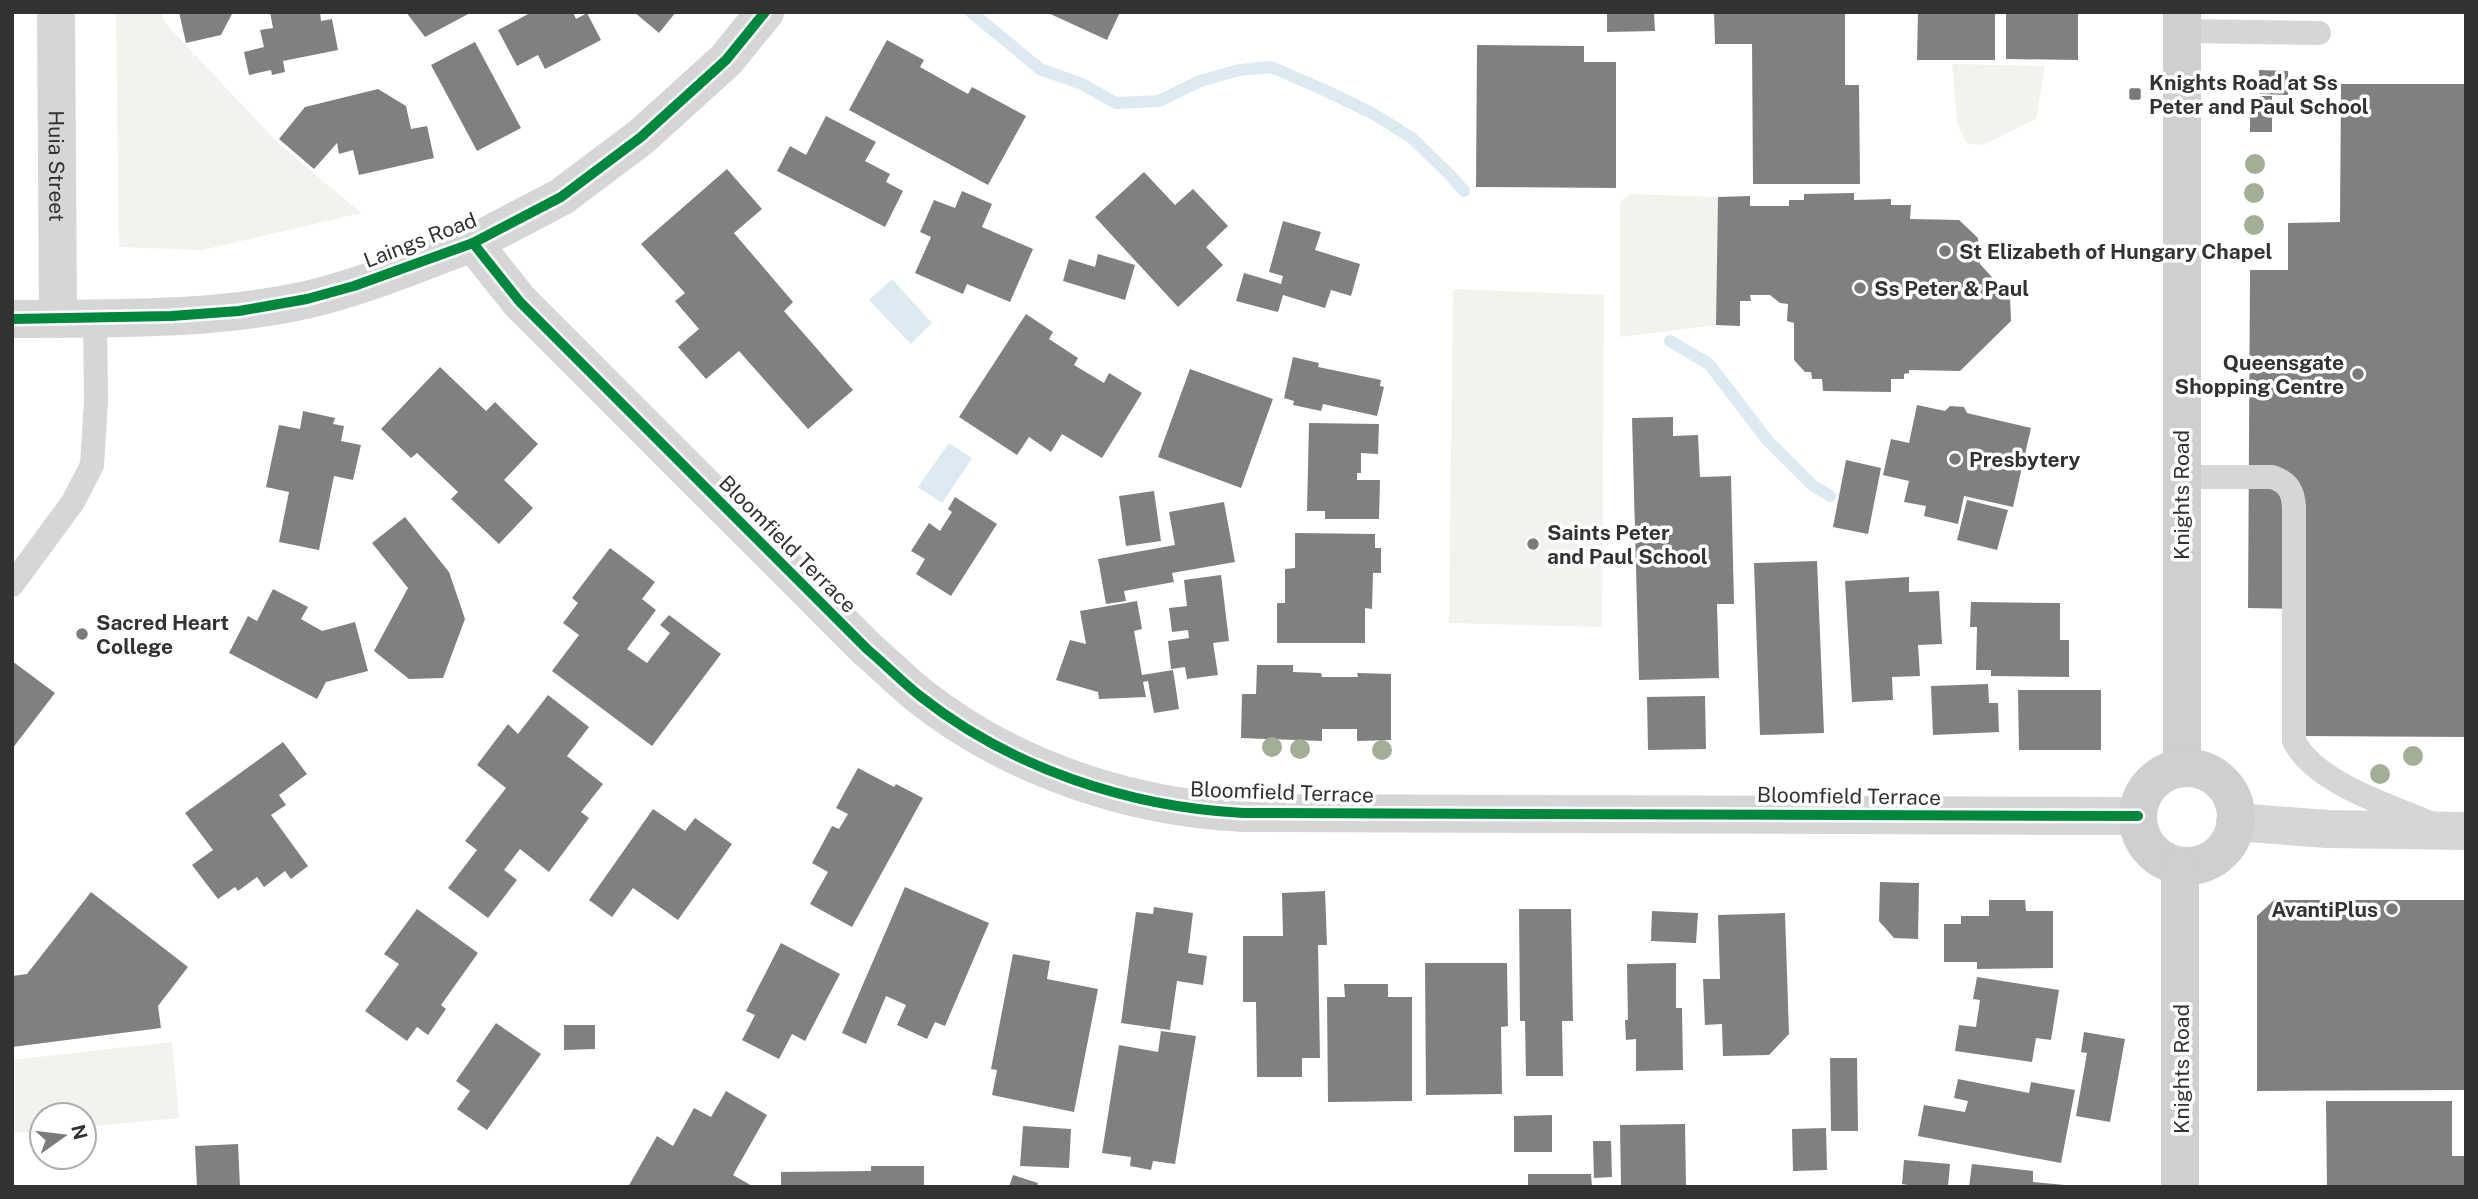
<svg xmlns="http://www.w3.org/2000/svg" width="2478" height="1199" font-family="'Public Sans',sans-serif">
<style>
.green{fill:#f1f3ed}
.water{fill:#ddeaf2}
.lines{fill:none;stroke-linecap:round;stroke-linejoin:round}
.stream{stroke:#ddeaf2;stroke-width:12}
.building{fill:#808080}
.service{stroke:#d6d6d6;stroke-width:24}
.minor{stroke:#d6d6d6;stroke-width:38}
.tertiary{stroke:#d6d6d6;stroke-width:38}
.secondary{stroke:#cfcfcf;stroke-width:38}
.cycleway-casing{stroke:#fff;stroke-width:15}
.cycleway{stroke:#00873e;stroke-width:10}
.tree{fill:#a2ae96}
.poi-dot{fill:#7a7a7a;stroke:#fff;stroke-width:2.5}
.labels{text-anchor:middle;dominant-baseline:central;stroke-width:7;stroke-linejoin:round;paint-order:stroke}
.poi-label{font-size:21px;font-weight:bold;fill:#323232;stroke:#fff;text-anchor:start}
.street-label{font-size:21px;fill:#323232;stroke:#fff}
</style>
<rect width="100%" height="100%" fill="#fff"/>
<g class="green">
<path d="M116 12H161L166 24 277 142 361 213 202 250 119 247Z"/>
<path d="M1952 64 2045 66 2036 119 1983 145 1966 143 1957 122Z"/>
<path d="M1630 194 1718 197 1716 325 1620 337V203Z"/>
<path d="M1453 289 1604 295 1602 627 1449 623Z"/>
<path d="M172 1042 179 1118 84 1127V1115H42V1131L12 1133V1060Z"/>
</g>
<g class="water">
<path d="M892 279 932 323 911 344 869 300Z"/>
<path d="M949 443 972 458 942 503 918 487Z"/>
</g>
<g class="lines">
<g class="stream">
<path d="M971 12 1040 69 1082 84 1116 103 1159 101 1200 81 1239 70 1271 67 1322 89 1372 113 1412 138 1449 174 1464 191"/>
<path d="M1670 341 1709 364 1768 441 1812 485 1830 496"/>
</g>
</g>
<g class="building">
<path d="M179 12H233L221 35 186 43Z"/>
<path d="M270 12H320L321 21 332 19 338 50 283 61 285 72 272 75 271 70 249 75 244 52 264 47 260 30 273 28Z"/>
<path d="M406 12H472L425 37Z"/>
<path d="M532 12H573L576 19 587 13 601 40 545 69 538 55 517 66 498 30Z"/>
<path d="M634 12H676L659 33Z"/>
<path d="M1046 12H1120L1107 40Z"/>
<path d="M1607 12H1654L1655 31 1607 32Z"/>
<path d="M1714 12H1845V85H1859L1860 184H1753L1752 44H1715Z"/>
<path d="M1918 12H1995V60H1917Z"/>
<path d="M2006 12H2078V60L2006 59Z"/>
<path d="M887 40 924 60 920 67 968 94 972 87 1026 116 988 185 849 110Z"/>
<path d="M475 42 521 128 477 151 431 65Z"/>
<path d="M1477 45 1584 46V62H1616V188L1476 187Z"/>
<path d="M2259 70 2288 71V95L2260 94Z"/>
<path d="M2341 84H2466V737L2303 736 2305 609 2248 608 2250 270H2288V223L2340 222Z"/>
<path d="M378 89 406 106 411 129 427 126 434 158 359 175 353 150 339 154 337 143 314 169 279 139 305 107Z"/>
<rect x="2250" y="96" width="22" height="36"/>
<path d="M826 116 876 142 865 161 890 174 886 182 903 191 885 227 777 171 790 146 806 155Z"/>
<path d="M727 169 762 209 734 233 793 302 784 311 853 390 808 429 739 351 706 379 678 347 699 329 675 301 685 293 641 244Z"/>
<path d="M1144 172 1175 205 1193 189 1228 226 1206 247 1223 265 1178 307 1095 217Z"/>
<path d="M962 191 992 204 982 227 1033 249 1010 302 967 284 963 294 915 273 931 237 920 232 934 200 955 208Z"/>
<path d="M1854 193V200L1891 199V205H1911L1910 219 1959 220 1978 238 1980 264 2010 297 2011 321 1960 371 1909 370V373L1904 374V379H1891V392L1823 391 1822 379H1812L1811 372H1805L1794 360V323L1787 321 1788 304 1780 303 1770 295H1750L1751 301H1740V326L1716 325 1718 197 1750 196V206H1789V200H1804V194Z"/>
<path d="M1283 221 1321 232 1315 250 1360 264 1351 296 1331 290 1325 308 1283 295 1278 312 1236 301 1244 273 1281 284 1283 276 1269 272Z"/>
<path d="M1098 254 1135 265 1125 300 1063 281 1069 259 1095 267Z"/>
<path d="M1026 314 1053 332 1049 339 1078 358 1074 365 1104 383 1109 373 1142 393 1102 458 1062 434 1051 452 1029 437 1017 455 959 417Z"/>
<path d="M1293 357 1319 363 1318 367 1381 380 1380 386 1384 387 1377 416 1323 404 1321 411 1293 405 1294 401 1284 398Z"/>
<path d="M440 367 486 411 495 402 538 444 504 480 533 508 499 544 451 499 458 492 417 453 411 458 381 429Z"/>
<path d="M1190 369 1273 399 1241 488 1158 457Z"/>
<path d="M1917 405 1945 411 1950 406 1964 407 1967 413 2031 428 2013 507 1964 496 1958 524 1924 516 1926 506 1904 502 1909 481 1883 475 1891 439 1909 443Z"/>
<path d="M303 411 335 418 333 424 344 426 341 441 361 445 353 480 334 476 319 550 279 542 289 492 266 487 279 425 300 429Z"/>
<path d="M1673 417V436L1698 435 1700 477 1731 476 1734 604H1717L1719 678 1639 680 1632 418Z"/>
<path d="M1309 423 1379 424 1378 454 1361 453V473H1357V480H1380L1379 519H1325V511H1307Z"/>
<path d="M1846 460 1881 468 1868 534 1833 527Z"/>
<path d="M1154 491 1161 541 1126 546 1119 496Z"/>
<path d="M955 497 997 524 951 596 916 574 925 559 911 551 929 523 940 531 952 512 948 509Z"/>
<path d="M1967 500 2008 510 1997 550 1957 540Z"/>
<path d="M1224 502 1235 562 1172 573 1174 582 1124 591 1126 601 1106 604 1098 559 1175 545 1169 512Z"/>
<path d="M405 517 449 572 465 619 443 678 409 679 374 651 408 588 372 543Z"/>
<path d="M1295 533 1375 534V548H1381V573H1373L1372 609 1365 608V643H1277V603H1285V569L1295 568Z"/>
<path d="M610 548 655 582 642 599 656 610 627 649 647 663 670 633 660 625 669 615 721 654 652 746 552 671 579 635 563 623 578 603 572 598Z"/>
<path d="M1817 561 1824 733 1760 735 1754 563Z"/>
<path d="M1221 575 1229 641 1213 643 1218 675 1187 679 1185 667 1171 669 1168 641 1189 638 1188 630 1172 632 1169 608 1187 606 1184 580Z"/>
<path d="M1909 577V592L1939 591 1942 644 1918 645 1920 676 1892 677 1893 700 1852 702 1845 581Z"/>
<path d="M273 589 308 607 301 619 322 631 355 622 368 671 326 682 317 699 229 653 248 616 257 621Z"/>
<path d="M1137 601 1142 629 1134 631 1142 675 1173 670 1179 709 1154 713 1148 681 1143 682 1146 697 1099 699 1098 692 1056 680 1070 640 1086 644 1080 611Z"/>
<path d="M1971 602 2060 603V640H2069V677L1991 676V670H1976L1977 627H1970Z"/>
<path d="M12 661 55 693 12 749Z"/>
<path d="M1257 665H1293V672L1321 673 1322 677H1358L1357 673 1391 674V740L1357 741V729H1322V741L1241 738 1242 694H1256Z"/>
<path d="M1988 684 1989 703H1998L1999 732 1933 735 1931 686Z"/>
<path d="M2018 690H2101V750H2019Z"/>
<path d="M548 695 589 727 567 756 603 784 581 812 589 818 549 872 520 849 504 870 517 880 488 918 448 888 477 850 465 841 506 788 477 765 508 724 518 734Z"/>
<path d="M1705 696 1706 749 1648 750 1647 697Z"/>
<path d="M283 742 307 774 279 795 286 805 271 815 308 866 291 879 285 871 264 887 257 877 238 891 235 887 218 899 192 865 213 850 185 813Z"/>
<path d="M858 768 894 787 896 784 923 798 852 927 810 904 828 872 812 863 832 826 839 829 848 814 836 808Z"/>
<path d="M653 809 685 831 695 818 732 844 678 920 633 888 612 917 589 900Z"/>
<path d="M1880 882 1919 883 1918 939 1894 938 1879 921Z"/>
<path d="M905 887 989 923 945 1026 935 1022 927 1039 897 1025 906 1005 886 996 866 1044 842 1033Z"/>
<path d="M1325 891 1327 945H1318L1320 1058H1302V1077H1257L1256 1002H1243V936H1283L1282 893Z"/>
<path d="M91 892 188 967 158 1006 161 1028 12 1047V976L27 974Z"/>
<path d="M1989 900H2025L2026 911H2053V968L1977 969V962H1944V924H1961V916H1989Z"/>
<path d="M2274 900H2466V1090L2257 1091V916Z"/>
<path d="M1154 907 1193 913 1188 953 1207 956 1203 985 1177 981 1170 1030 1121 1023 1136 912 1153 914Z"/>
<path d="M417 909 478 953 441 1005 446 1009 428 1035 417 1027 407 1041 365 1011 399 964 384 954Z"/>
<path d="M1519 909H1571L1573 1021H1562L1563 1076H1526L1525 1021H1520Z"/>
<path d="M1652 911 1698 913 1696 943 1651 941Z"/>
<path d="M1785 913 1789 1034 1769 1055 1723 1056 1722 1024 1705 1025 1703 979H1720L1718 915Z"/>
<path d="M781 943 840 974 805 1041 792 1034 779 1059 742 1040 755 1015 746 1011Z"/>
<path d="M1013 954 1050 961 1047 979 1098 989 1074 1112 992 1095 997 1070 991 1069Z"/>
<path d="M1425 963H1507L1508 1026 1501 1027 1502 1094 1426 1095Z"/>
<path d="M1676 963V1008H1682L1683 1070 1636 1071V1039L1626 1040 1625 1020H1628L1627 964Z"/>
<path d="M1977 977 2059 990 2051 1040 2036 1038 2032 1062 1955 1051 1959 1025 1976 1027 1980 1000 1973 999Z"/>
<path d="M1344 984H1388V997H1412V1101L1328 1102 1327 997H1345Z"/>
<path d="M496 1023 541 1054 487 1130 457 1109 470 1091 456 1081Z"/>
<path d="M564 1025H595V1049L564 1050Z"/>
<path d="M1161 1031 1196 1036 1175 1164 1153 1161 1151 1170 1130 1166 1131 1157 1102 1153 1119 1045 1158 1052Z"/>
<path d="M2084 1032 2125 1039 2110 1122 2076 1116 2087 1053 2081 1052Z"/>
<path d="M1830 1058H1857L1858 1131H1831Z"/>
<path d="M1958 1079 2029 1093 2031 1082 2075 1090 2061 1163 1918 1136 1924 1105 1965 1112 1968 1101 1954 1098Z"/>
<path d="M726 1091 767 1115 733 1175 754 1187H628L657 1136 673 1146 694 1108 711 1117Z"/>
<path d="M2326 1101H2452V1156H2466V1187H2327Z"/>
<path d="M1552 1115V1152H1514V1116Z"/>
<path d="M1685 1124 1686 1187H1621L1620 1125Z"/>
<path d="M1023 1126 1071 1129 1069 1168 1020 1166Z"/>
<path d="M1826 1128 1827 1170 1793 1171 1792 1129Z"/>
<path d="M1593 1141H1611L1612 1177 1594 1178Z"/>
<path d="M238 1144 240 1187H197L195 1146Z"/>
<path d="M1904 1160 1950 1164 1948 1187H1919L1902 1184Z"/>
<path d="M1972 1164 2033 1171V1182L2065 1185V1187H1969Z"/>
<path d="M871 1166H924V1187H781V1172L871 1171Z"/>
<path d="M1528 1174H1591L1592 1187H1528Z"/>
<path d="M1013 1175 1038 1183 1037 1187H1009Z"/>
</g>
<g class="lines">
<g class="service">
<path d="M2181 31 2319 33"/>
<path d="M2181 477H2272C2288 482 2293 491 2294 507V741C2315 783 2389 805 2430 823"/>
<path d="M12 585 73 502 92 465 96 401 95 318"/>
</g>
<g class="minor">
<path id="s1" d="M56 12 58 319"/>
<path d="M473 243 561 197 641 137 726 60 765 12"/>
</g>
<g class="tertiary">
<path d="M12 319C110 318 210 321 306 300 363 287 418 263 473 243L520 302 868 650C886 665 902 682 920 696 1011 768 1128 807 1243 813L2138 816"/>
<path d="M2235 822 2327 829 2466 831"/>
</g>
<g class="secondary">
<path d="M2182 12V768"/>
<circle cx="2187" cy="817" r="49"/>
<path d="M2180 866V1187"/>
</g>
<defs>
<g id="cycleway">
<path d="M473 243 520 302 868 650C886 665 902 682 920 696 1011 768 1128 807 1243 813L2138 816"/>
<path d="M12 319 171 316 239 311 307 299 354 286 473 243 561 197 641 137 726 60 765 12"/>
</g>
</defs>
<use href="#cycleway" class="cycleway-casing"/>
<use href="#cycleway" class="cycleway"/>
</g>
<g class="tree">
<circle cx="2255" cy="164" r="10"/>
<circle cx="2254" cy="193" r="10"/>
<circle cx="2254" cy="225" r="10"/>
<circle cx="1272" cy="747" r="10"/>
<circle cx="1300" cy="749" r="10"/>
<circle cx="1382" cy="750" r="10"/>
<circle cx="2413" cy="756" r="10"/>
<circle cx="2380" cy="774" r="10"/>
</g>
<g class="poi-dot">
<rect x="2128" y="87" width="14" height="14" rx="3.5"/>
<circle cx="1945" cy="251" r="7"/>
<circle cx="1860" cy="288" r="7"/>
<circle cx="2358" cy="374" r="7"/>
<circle cx="1955" cy="459" r="7"/>
<circle cx="1533" cy="544" r="7"/>
<circle cx="82" cy="634" r="7"/>
<circle cx="2392" cy="909" r="7"/>
</g>
<g class="labels">
<g class="poi-label">
<text x="2149" y="82">Knights Road at Ss<tspan x="2149" dy="24">Peter and Paul School</tspan></text>
<text x="1959" y="251">St Elizabeth of Hungary Chapel</text>
<text x="1874" y="288">Ss Peter &amp; Paul</text>
<text x="2344" y="362" text-anchor="end">Queensgate<tspan x="2344" dy="24">Shopping Centre</tspan></text>
<text x="1969" y="459">Presbytery</text>
<text x="1547" y="532">Saints Peter<tspan x="1547" dy="24">and Paul School</tspan></text>
<text x="96" y="622">Sacred Heart<tspan x="96" dy="24">College</tspan></text>
<text x="2378" y="909" text-anchor="end">AvantiPlus</text>
</g>
<g class="street-label">
<text stroke="none"><textPath href="#s1" startOffset="154">Huia Street</textPath></text>
<text transform="translate(420 240) rotate(-21)">Laings Road</text>
<text transform="translate(2181 495) rotate(-90)">Knights Road</text>
<text transform="translate(788 544) rotate(45)">Bloomfield Terrace</text>
<text transform="translate(1282 792) rotate(2)">Bloomfield Terrace</text>
<text transform="translate(1849 796) rotate(1)">Bloomfield Terrace</text>
<text transform="translate(2181 1069) rotate(-90)">Knights Road</text>
</g>
</g>
<rect width="2478" height="1199" fill="none" stroke="#323232" stroke-width="28"/>
<g transform="translate(63 1136) rotate(76)"><circle r="33" fill="#ffffff" stroke="#adadad" stroke-width="2"/>
<path d="M0-5L12 26L0 18L-12 26Z" fill="#7a7a7a"/>
<text y="-10" font-size="19" font-weight="bold" text-anchor="middle" fill="#323232">N</text>
</g>
</svg>
